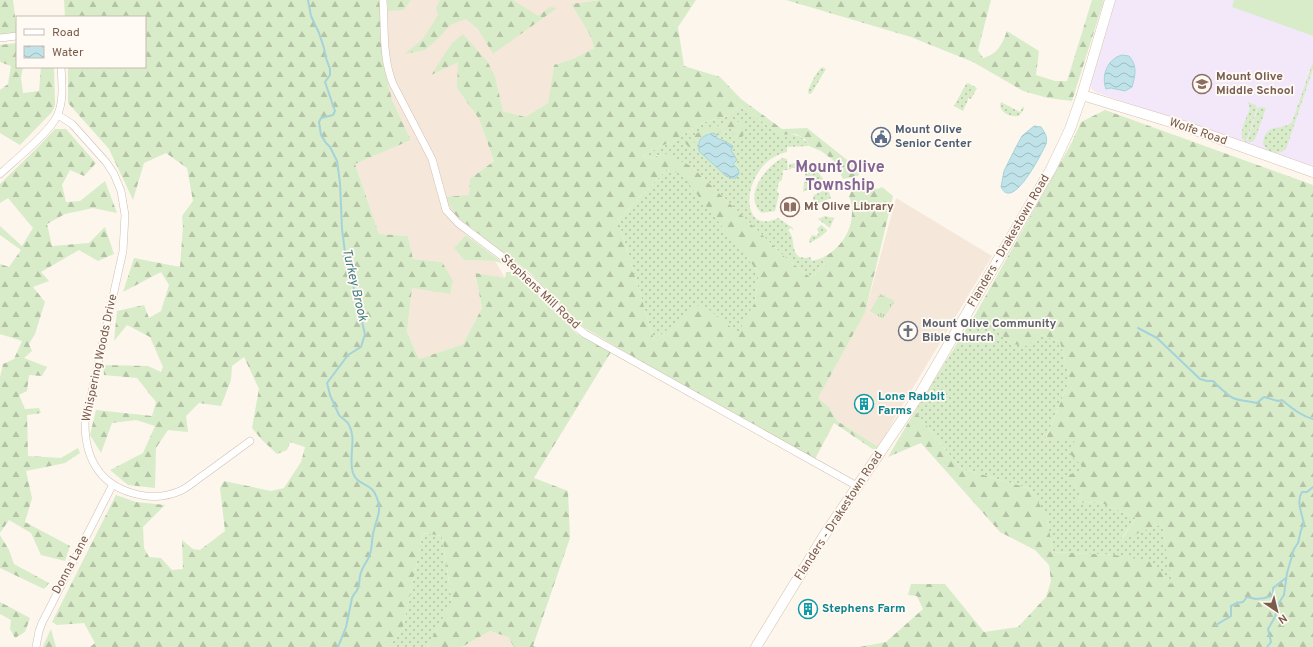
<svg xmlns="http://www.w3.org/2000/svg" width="1313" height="647" font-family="Overpass,sans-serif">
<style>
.residential{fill:#f5e8da}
.education{fill:#f3e8fa}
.grass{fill:url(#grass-dots)}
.forest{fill:url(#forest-firs);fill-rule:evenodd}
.park{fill:url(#park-tufts)}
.garden{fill:#d8ecc9}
.water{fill:url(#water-waves);stroke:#a5d3da}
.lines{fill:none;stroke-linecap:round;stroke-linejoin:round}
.stream{stroke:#a5d3da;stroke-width:2}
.street-casing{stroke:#d1beb0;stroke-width:8}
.secondary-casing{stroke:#d6c0b0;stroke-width:11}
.street{stroke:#fff;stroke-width:7}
.secondary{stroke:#fff;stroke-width:10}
.labels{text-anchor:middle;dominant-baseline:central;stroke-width:3.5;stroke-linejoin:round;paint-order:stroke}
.education-label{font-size:12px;font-weight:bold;fill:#785e54;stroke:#fffaf3;text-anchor:start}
.service-label{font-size:12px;font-weight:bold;fill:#4e5e75;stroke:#fffaf3;text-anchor:start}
.street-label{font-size:12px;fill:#7a5c4d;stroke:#fffaf3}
.worship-label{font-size:12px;font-weight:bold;fill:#5b616d;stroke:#fffaf3;text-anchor:start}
.culture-label{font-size:12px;font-weight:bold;fill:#0d838f;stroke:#fffaf3;text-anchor:start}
.water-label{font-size:13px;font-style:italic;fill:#437c86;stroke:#fffaf3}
.district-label{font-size:16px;font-weight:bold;fill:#846695;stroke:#fffaf3}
</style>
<defs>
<pattern id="grass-dots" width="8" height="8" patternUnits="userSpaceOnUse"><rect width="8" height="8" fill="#d8ecc9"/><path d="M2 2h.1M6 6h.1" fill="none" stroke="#b4c2a5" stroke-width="1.8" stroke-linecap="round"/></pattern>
<pattern id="forest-firs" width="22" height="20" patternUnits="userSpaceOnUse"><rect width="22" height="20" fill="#d8ecc9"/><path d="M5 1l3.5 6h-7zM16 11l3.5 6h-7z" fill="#b4c2a5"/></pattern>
<pattern id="park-tufts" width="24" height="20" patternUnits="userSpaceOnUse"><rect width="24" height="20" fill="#d8ecc9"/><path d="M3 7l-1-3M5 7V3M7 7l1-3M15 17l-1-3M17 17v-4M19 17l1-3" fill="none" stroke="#b4c2a5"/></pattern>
<pattern id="water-waves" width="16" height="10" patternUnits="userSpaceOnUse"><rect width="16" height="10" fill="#bfe3e8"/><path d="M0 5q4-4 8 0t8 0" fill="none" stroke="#a0bbbe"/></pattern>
</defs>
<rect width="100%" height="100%" fill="#fdf6ec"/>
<g class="residential">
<path d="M411 0H600L571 4 590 35 594 48 575 58 554 65 548 103 525 117 503 111 495 76 457 88 479 119 494 161 470 179 469 195 456 216 466 235 454 248 464 260 495 261 505 278 475 274 482 308 463 344 419 359 407 332 412 288 450 293 442 262 413 259 408 236 379 234 355 164 411 140 392 100 383 63 381 10H404Z"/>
<path d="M896 198 992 256 896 416 879 447 837 421 829 407 818 398 865 313Z"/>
<path d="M490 631 508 637 514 647H462Z"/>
</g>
<path class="education" d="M1115 0H1313V166L1276 154 1222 134 1095 92 1091 88 1090 82Z"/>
<g class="grass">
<path d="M1313 62V69L1286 149C1279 156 1267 152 1263 144 1265 121 1281 132 1292 122Z"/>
<path d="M822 67 826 69 811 94H809L808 92C809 86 817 71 822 67Z"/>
<path d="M968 83 977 88 971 99 968 98V100L963 111 954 106 966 84Z"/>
<path d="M1001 102 1020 112 1023 106 1024 109 1019 116C1010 118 997 111 1001 102Z"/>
<path d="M1247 102 1256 105 1257 108 1246 142C1236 136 1247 117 1250 109L1249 105Z"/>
<path d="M740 105 780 135C794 134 801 133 809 146L787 147V152C741 162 736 238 778 218L793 228V230L791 228 788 230C796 238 790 249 799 257L806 258 810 257 812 261 822 258 825 264 811 278 786 258 691 166 657 155 652 158 643 156 661 146 677 140 686 133 705 122 730 115Z"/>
<path d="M1261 107 1266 108 1255 139 1252 142H1247L1258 108Z"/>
<path d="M783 158 787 159 788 170H783L782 180 779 182 777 191 779 194 775 211 762 213C742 197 766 165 783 158Z"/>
<path d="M797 163 804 164 803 173 797 172 795 168H792L789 170V164Z"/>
<path d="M808 165 816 170 825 181 813 186 803 192 806 166Z"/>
<path d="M666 170 680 172 759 273 755 302 738 334 654 340 618 220Z"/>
<path d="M828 189 831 198 819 203 814 202 813 198 814 195Z"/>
<path d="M825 216 834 218 830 228 818 219Z"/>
<path d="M821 225 827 230V231L820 237 810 243 809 240 812 235 816 236 819 233 817 229Z"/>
<path d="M976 313 1012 344 1039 334 1060 342 1070 379 1045 440 1075 439 1085 469 1063 477 1082 491 1077 503 1099 502 1136 518 1121 539 1162 524 1173 586 1115 555 1053 552 1047 519 1031 489 960 468 915 411Z"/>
<path d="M423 533 442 536 452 602 427 647H391L390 645 403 628Z"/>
</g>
<g class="forest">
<path d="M0 0H13L17 33 0 35Z"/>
<path d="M64 0H380L383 63 392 100 411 140 355 164 379 234 408 236 413 259 442 262 453 281 450 294 412 288 407 332 419 359 463 344 482 308 475 273 505 278 506 272H511L523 280 576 333 611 352 534 478 568 491 570 538 533 646 536 647H514L508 637 490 631 462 647H427L452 601 442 536 423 533 403 628 390 645 391 647H90L95 643 84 623 57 625 52 622 116 495 136 502 165 505 143 527 144 548 149 557 161 558 172 570 183 569 182 540 193 549 200 550 225 531 220 488 224 481 271 491 284 488 301 462 305 447 290 442 287 450 277 454 262 440 252 428 259 389 244 357 232 366 231 380 221 406 199 403 186 416 188 432 168 430 156 448 155 488 128 485 110 470 143 453 155 426 136 420 112 423 101 453 90 435 96 410 152 416 156 402 137 378 104 375 103 365 148 366 161 372 163 367 150 337 127 325 114 341 117 311 144 305 149 318 161 311 169 285 161 272 123 292 134 258 180 267 183 226 182 216 193 201 187 168 166 153 144 163 133 200 109 149 68 103V67H145V17H65Z"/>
<path d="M387 0H411L404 10 388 11Z"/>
<path d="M440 0H513L538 16 550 7 557 8 493 54 478 29 466 19 450 25 440 37 425 50 404 54 423 39 438 15 436 8Z"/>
<path d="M600 0H696L678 27 684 66 720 77 741 99 782 129 807 128 861 171 858 176 843 179 841 175V172L833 160 821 151 809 146 805 139 796 134 780 135 740 105 730 115 705 122 686 133 677 140 661 146 643 156 652 158 664 153 691 166 786 258 811 278 825 264 822 258C840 249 852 232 852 212 852 206 852 202 849 197L851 192 869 186 877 189 882 187 893 196 865 313 818 398 829 407 837 421 879 447 874 450 834 423 815 459 649 366 583 327 530 273 456 216 445 197 469 195 470 179 494 161 479 119 457 88 458 62 431 75 452 43 463 34 487 61 495 76 503 111 525 117 548 103 554 65 575 58 594 48 590 35 571 4ZM666 170 680 173 759 273 755 302 738 333 701 303 654 340 618 220Z"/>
<path d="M786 0H991L978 50 983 58C998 54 1002 44 1007 31L1039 51 1036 75 1055 81H1067L1092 0H1104L1072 101 1048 98 1023 91 973 62 911 37Z"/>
<path d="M17 43V67H23L21 78 23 93 39 91 41 67H54L55 105 52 112 20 145 0 133V90L8 84 11 66 0 62V45Z"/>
<path d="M1105 110 1313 185V647H859L886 642 923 609 917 596 908 595 911 584H945L984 632 1018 627 1046 597 1051 581 1049 565 1035 550 1000 532 921 443 888 457 915 411 960 468 1031 489 1047 518 1053 552 1115 555 1152 562 1172 585 1162 524 1121 540 1136 518 1099 502 1077 503 1082 491 1062 477 1085 469 1068 452 1075 440 1045 441 1070 379 1060 342 1039 334 1027 346 1012 344 976 313 1071 144 1081 122Z"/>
<path d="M729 120 746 123 743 136 736 140 733 136 734 130 730 128 725 132H716L707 138 702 136 694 142 698 147 691 149 685 143 696 134 706 127H716Z"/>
<path d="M55 129H66L96 163 84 176 70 170 62 185 66 202 80 201 105 181 117 213 93 208 65 214 47 224 52 246 89 243 105 227 114 254 98 261 79 250 41 272 49 281 33 287 45 302 35 334 29 344 32 351 24 358 47 367 42 376 29 375 27 391 19 395 25 409 39 408 41 413 27 415 28 456 61 458 78 448 80 453 65 463 26 471 32 498 25 522 70 546 65 561 41 555 31 533 9 520 0 533V377L3 364 14 359 22 341 0 334V264L9 267 21 250 0 235V226L22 246 33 228 8 198 0 203V184L39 146Z"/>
<path d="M466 235 506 265 495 261 464 260 454 248Z"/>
<path d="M0 535 9 550 14 564 49 583 44 589 0 568Z"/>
<path d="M0 602 30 618 25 632 15 638 10 629 11 620 0 614Z"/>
<path d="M51 629 56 647H43V646Z"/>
</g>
<path class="park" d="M880 294 895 301 883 319 870 311Z"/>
<path class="garden" d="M1234 0H1313V36L1232 7Z"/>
<g class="water">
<path d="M1122 55 1129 56C1138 66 1135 76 1132 87L1125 91 1111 88 1106 89C1101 76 1107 59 1122 55Z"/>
<path d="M1034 126 1041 127C1045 133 1048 137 1046 144 1041 155 1020 195 1008 193 1004 193 1003 190 1001 187L1004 171 1016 147 1022 136Z"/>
<path d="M713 133 717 135 716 138 724 141 733 146 731 150 737 160 733 164 738 169 739 173 736 178H732L726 176 699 151C698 139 700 137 713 133Z"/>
</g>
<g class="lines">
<g class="stream">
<path d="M308 0 311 16 319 33 324 48 326 58 330 69V75L325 82 335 111 333 115 321 118 319 122 321 135 326 143 330 147 337 161 340 183 342 229 345 252 351 263 354 289 365 334 361 347 348 355 327 383 330 395 339 415C342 419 347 420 349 425 357 439 348 457 353 473 358 487 372 482 377 498 382 511 377 517 374 530 371 539 373 548 369 557 366 563 361 569 360 576 359 580 360 584 358 588 357 592 353 594 352 598L346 627 338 647"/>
<path d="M1138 328 1157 338 1200 379 1207 381H1213C1217 385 1229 396 1233 398 1240 401 1249 401 1257 403L1264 397 1278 401 1282 400C1291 408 1301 416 1313 419"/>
<path d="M1216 625 1231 616V606L1237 603 1243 602 1247 597 1256 599 1265 598 1267 597 1273 596V588L1286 578"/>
<path d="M1267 647 1271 642 1268 629 1275 617 1278 604 1284 595 1287 573 1294 549 1298 543 1301 530 1304 524C1302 514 1296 501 1302 492H1307L1313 487"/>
</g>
<defs>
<g id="street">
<path d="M383 0C385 28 382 57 393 84L432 159 446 210 458 223 503 257 536 285 574 325 585 334 857 486"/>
<path d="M0 38 17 36"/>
<path d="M58 115 72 124 106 162 114 174 121 191 125 215 123 251 85 423C85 456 98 483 132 493 149 498 163 498 180 491 189 487 197 479 205 474 220 463 235 452 250 441"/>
<path d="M0 174C14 161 50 132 57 116 64 102 62 83 61 67"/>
<path d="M36 647 39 631 42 623 112 486"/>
</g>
<g id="secondary">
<path d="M1082 95 1184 126 1313 172"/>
<path d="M756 647 825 534 921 392 1051 169 1070 129 1082 95 1110 0"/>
</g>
</defs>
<use href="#street" class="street-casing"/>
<use href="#secondary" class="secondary-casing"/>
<use href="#street" class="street"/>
<use href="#secondary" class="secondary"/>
</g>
<defs>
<symbol id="school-ring" viewBox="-11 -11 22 22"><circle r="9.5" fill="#fffaf3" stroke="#8d6e63" stroke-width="1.5"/><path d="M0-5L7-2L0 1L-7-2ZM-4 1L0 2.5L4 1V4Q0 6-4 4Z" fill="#8d6e63"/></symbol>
<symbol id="civic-ring" viewBox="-11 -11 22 22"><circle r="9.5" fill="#fffaf3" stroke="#5c6f8a" stroke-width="1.5"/><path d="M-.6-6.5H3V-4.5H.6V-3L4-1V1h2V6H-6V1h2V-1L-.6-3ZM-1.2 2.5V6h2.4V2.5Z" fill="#5c6f8a"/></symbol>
<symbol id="library-ring" viewBox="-11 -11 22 22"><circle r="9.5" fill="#fffaf3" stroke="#8d6e63" stroke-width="1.5"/><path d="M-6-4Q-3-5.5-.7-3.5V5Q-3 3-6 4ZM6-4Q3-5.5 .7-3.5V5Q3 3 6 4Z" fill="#8d6e63"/></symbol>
<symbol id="church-ring" viewBox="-11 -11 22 22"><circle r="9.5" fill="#fffaf3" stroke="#6b7280" stroke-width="1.5"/><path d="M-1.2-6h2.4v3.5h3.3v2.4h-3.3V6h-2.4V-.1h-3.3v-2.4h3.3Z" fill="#6b7280"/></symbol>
<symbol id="building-ring" viewBox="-11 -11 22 22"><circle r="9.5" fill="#fffaf3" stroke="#0f9aa8" stroke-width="1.5"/><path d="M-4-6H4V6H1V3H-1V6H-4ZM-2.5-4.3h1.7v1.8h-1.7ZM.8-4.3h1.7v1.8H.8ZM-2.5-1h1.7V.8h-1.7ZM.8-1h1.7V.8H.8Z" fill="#0f9aa8"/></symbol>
</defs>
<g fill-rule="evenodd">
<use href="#school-ring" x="1191" y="73" width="22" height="22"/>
<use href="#civic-ring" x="870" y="126" width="22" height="22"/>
<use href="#library-ring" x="779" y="196" width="22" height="22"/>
<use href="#church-ring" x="897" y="320" width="22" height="22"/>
<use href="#building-ring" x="853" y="393" width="22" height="22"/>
<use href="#building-ring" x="797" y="598" width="22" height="22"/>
</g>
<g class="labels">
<g class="education-label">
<text x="1216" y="77">Mount Olive<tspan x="1216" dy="14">Middle School</tspan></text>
<text x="804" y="207">Mt Olive Library</text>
</g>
<g class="service-label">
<text x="895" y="130">Mount Olive<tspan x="895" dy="14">Senior Center</tspan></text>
</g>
<g class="street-label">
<text transform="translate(1198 132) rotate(19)">Wolfe Road</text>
<text transform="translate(1009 241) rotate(-60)">Flanders - Drakestown Road</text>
<text transform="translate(540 292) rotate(43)">Stephens Mill Road</text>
<text transform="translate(100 358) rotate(-78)">Whispering Woods Drive</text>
<text transform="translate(839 516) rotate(-57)">Flanders - Drakestown Road</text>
<text transform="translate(71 565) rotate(-62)">Donna Lane</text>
</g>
<g class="worship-label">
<text x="922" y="324">Mount Olive Community<tspan x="922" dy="14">Bible Church</tspan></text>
</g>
<g class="culture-label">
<text x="878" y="397">Lone Rabbit<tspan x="878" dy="14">Farms</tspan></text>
<text x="822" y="609">Stephens Farm</text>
</g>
<g class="water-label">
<text transform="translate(354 285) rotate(77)">Turkey Brook</text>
</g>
<g class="district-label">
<text x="840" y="168">Mount Olive<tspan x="840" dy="18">Township</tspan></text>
</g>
</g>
<rect x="16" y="16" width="130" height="52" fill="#fffaf3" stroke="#cabbb1"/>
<rect x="24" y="29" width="20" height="6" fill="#ffffff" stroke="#cabbb1"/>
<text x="52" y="36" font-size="12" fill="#7a5c4d">Road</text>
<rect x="24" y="46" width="20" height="12" fill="url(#water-waves)" stroke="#cabbb1"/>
<text x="52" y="56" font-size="12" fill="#7a5c4d">Water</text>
<g transform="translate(1277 611) rotate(145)" stroke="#fffaf3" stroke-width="3" paint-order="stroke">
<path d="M0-3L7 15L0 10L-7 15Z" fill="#7a5c4d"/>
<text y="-6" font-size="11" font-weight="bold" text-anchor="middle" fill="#7a5c4d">N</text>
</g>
</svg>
